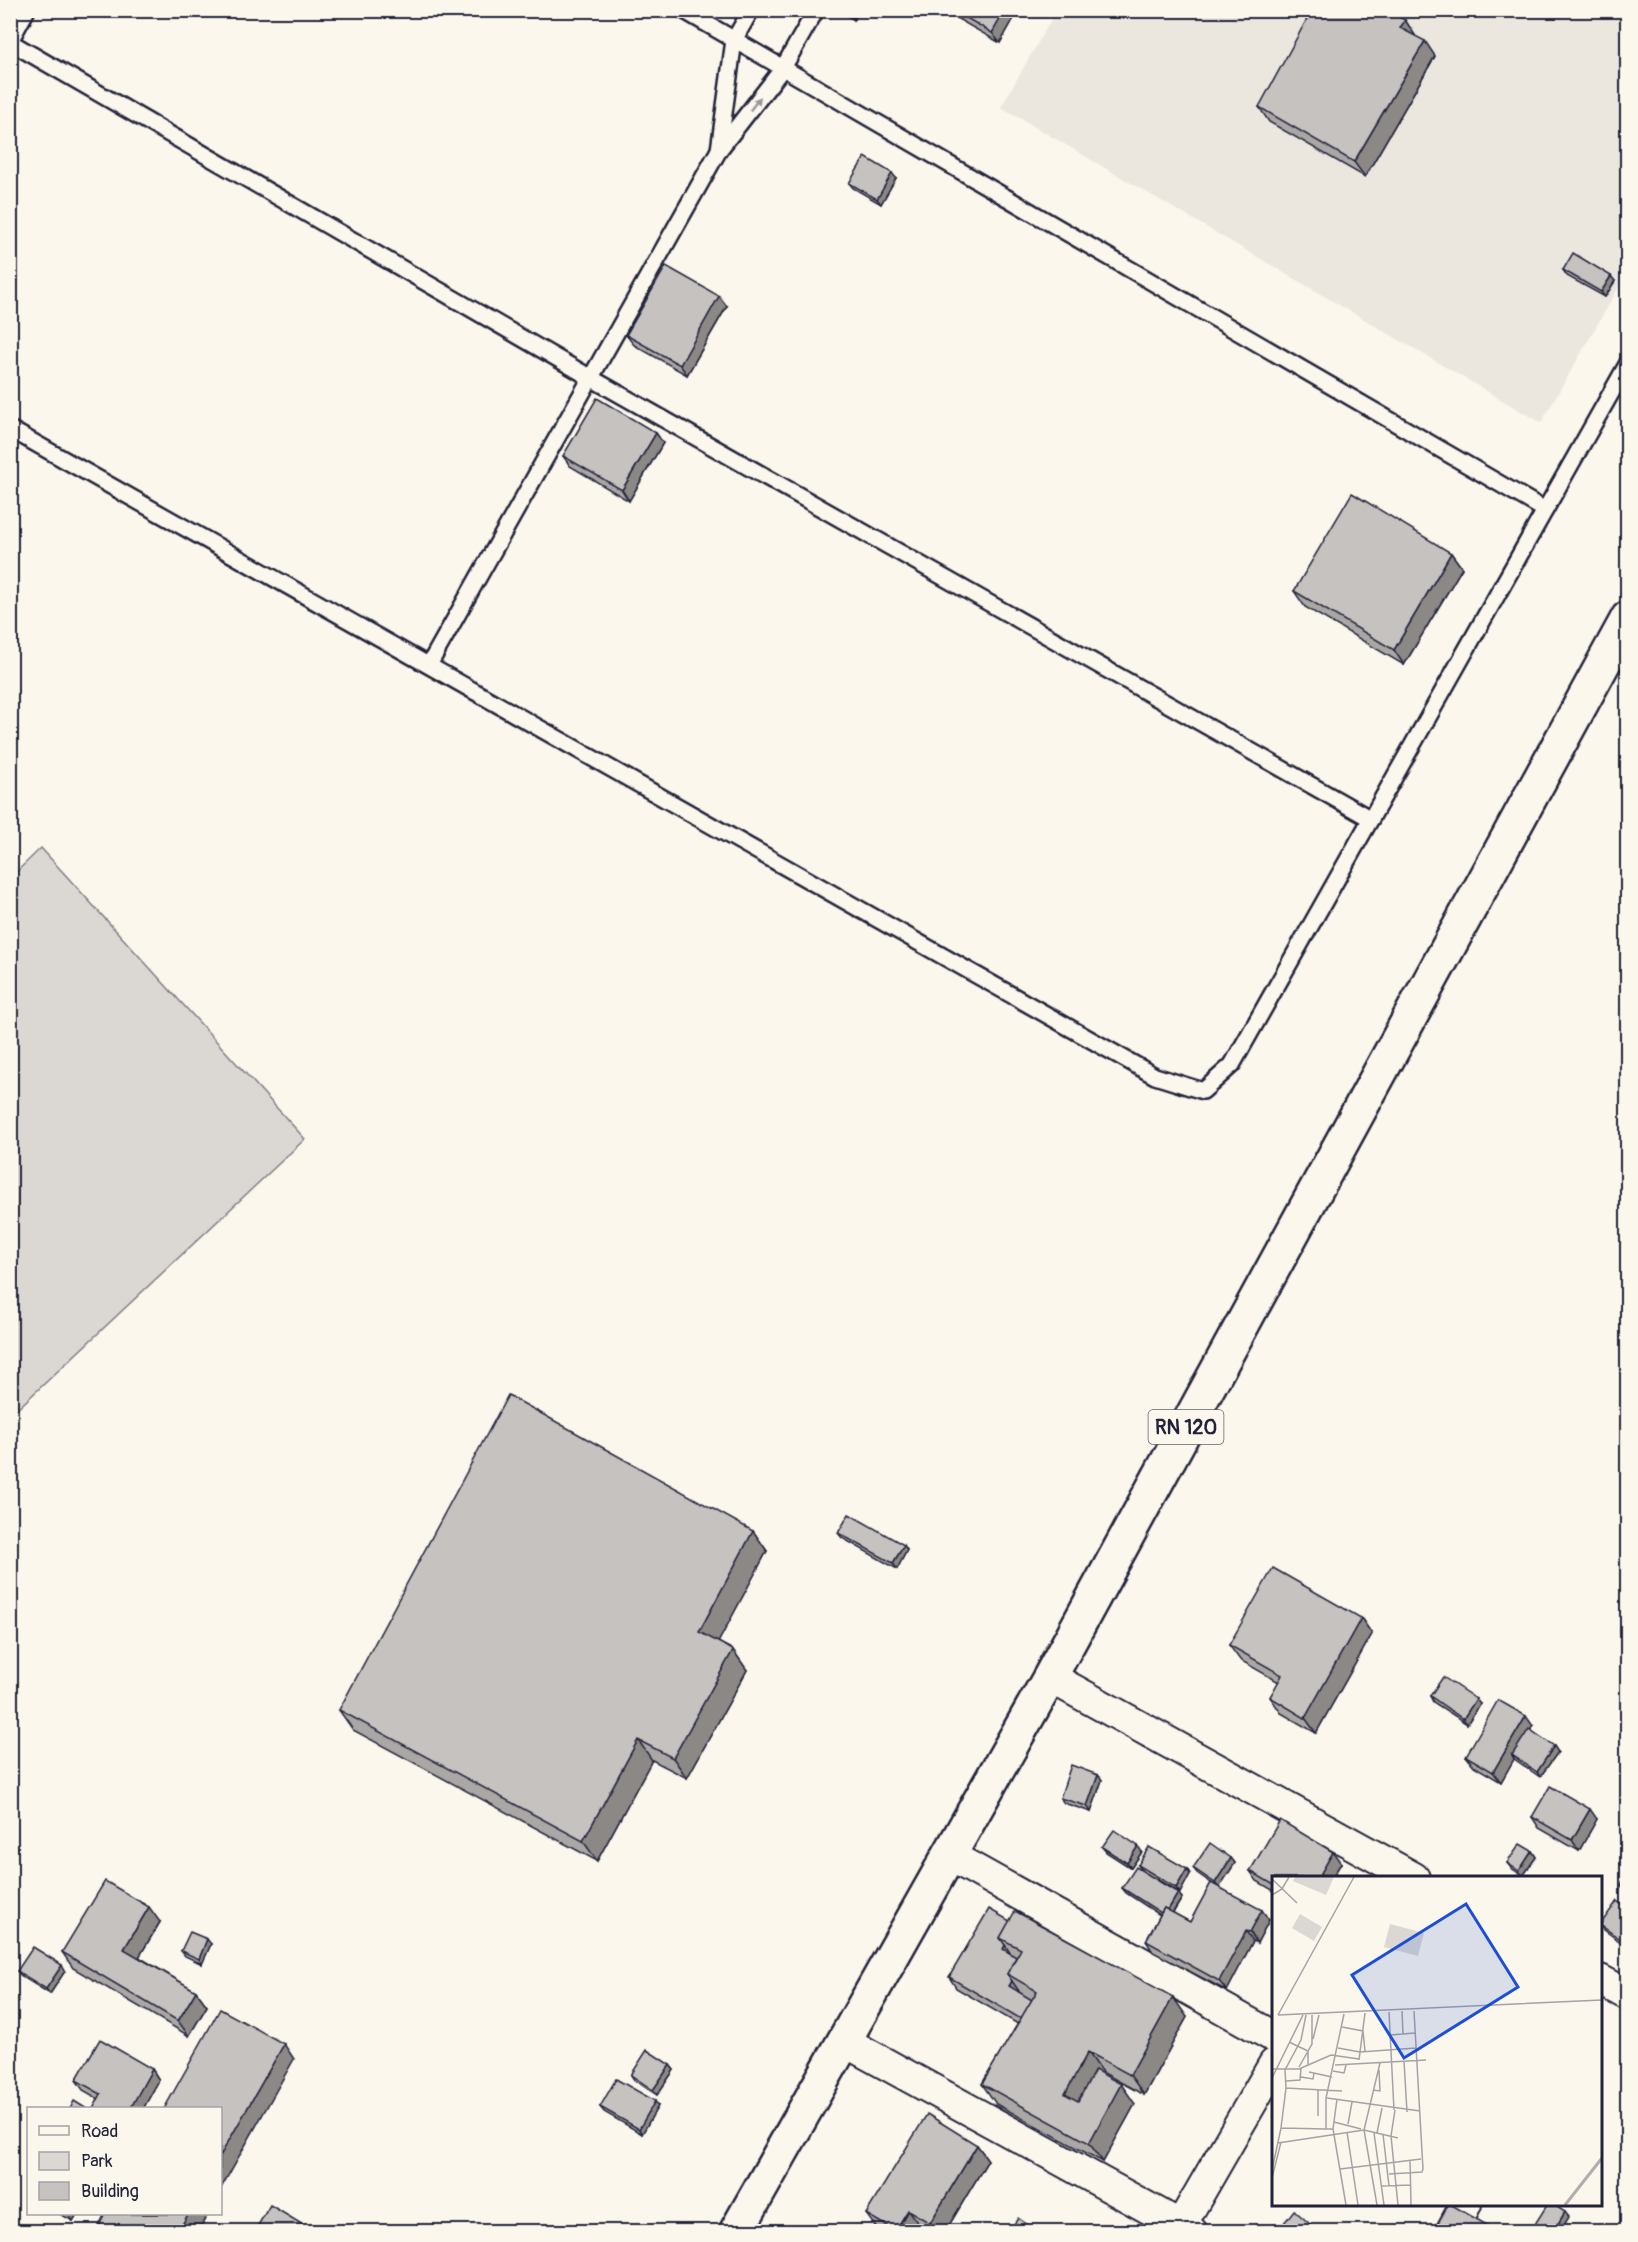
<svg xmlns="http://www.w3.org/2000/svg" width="1638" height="2242" font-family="Pangolin,sans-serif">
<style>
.built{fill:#ebe7df}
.green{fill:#dbd8d3;stroke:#7e7d87;stroke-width:1.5}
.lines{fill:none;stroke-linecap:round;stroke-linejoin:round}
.lane-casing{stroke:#22223b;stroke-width:20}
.street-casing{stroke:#22223b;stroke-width:34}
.primary-casing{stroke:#22223b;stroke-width:38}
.lane{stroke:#fbf7ec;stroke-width:15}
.street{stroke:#fbf7ec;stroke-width:30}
.primary{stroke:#fbf7ec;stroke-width:33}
.wall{fill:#aaa7a5;stroke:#22223b;stroke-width:1.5}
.shaded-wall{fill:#8b8886;stroke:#22223b;stroke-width:1.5}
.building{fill:#c6c2c0;stroke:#22223b;stroke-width:1.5}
.oneway{fill:#99979c}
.labels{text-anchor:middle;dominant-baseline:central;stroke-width:6;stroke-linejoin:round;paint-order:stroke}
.shield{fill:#fbf7ec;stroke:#636270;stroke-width:1.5}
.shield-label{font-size:20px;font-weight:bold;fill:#22223b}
.inset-river{fill:none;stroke:#b1aeb0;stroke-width:3}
.inset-road{fill:none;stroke:#a4a2a5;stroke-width:1.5}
.view{fill:#1d4ed8;fill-opacity:0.15;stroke:#1d4ed8;stroke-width:3}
.inset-edge{fill:none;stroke:#22223b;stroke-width:3}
</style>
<rect width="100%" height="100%" fill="#fbf7ec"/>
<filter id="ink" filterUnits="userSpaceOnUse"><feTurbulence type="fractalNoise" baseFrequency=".0167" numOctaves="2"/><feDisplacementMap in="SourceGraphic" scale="12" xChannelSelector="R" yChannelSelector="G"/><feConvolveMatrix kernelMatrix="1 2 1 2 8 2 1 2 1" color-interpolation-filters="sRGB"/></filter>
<g filter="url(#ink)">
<path class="built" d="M1056 11H1627V273L1541 423 1001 107Z"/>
<path class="green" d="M41 848 305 1139 11 1415V877Z"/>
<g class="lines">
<defs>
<g id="lane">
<path d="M683 10 1545 510"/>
<path d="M10 41 27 10"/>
<path d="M10 42 591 378 1371 819"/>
<path d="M719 150 734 40 751 10"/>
<path d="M10 429 1155 1076 1203 1091 1232 1065 1628 363"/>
<path d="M429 665 719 150 783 68 816 10"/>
</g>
<g id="street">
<path d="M1050 1677 1414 1878"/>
<path d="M949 1855 1274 2037"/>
<path d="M1600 1980 1628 1995"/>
<path d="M844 2041 1192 2232"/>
<path d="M1181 2225 1274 2064"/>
<path d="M1451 2232 1466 2204"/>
</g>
<path id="primary" d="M736 2232 1050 1677 1628 618"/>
</defs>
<use href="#lane" class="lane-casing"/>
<use href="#street" class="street-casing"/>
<use href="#primary" class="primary-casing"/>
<use href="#lane" class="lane"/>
<use href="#street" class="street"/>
<use href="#primary" class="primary"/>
</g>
<g class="wall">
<path d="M838 10H859L854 20Z"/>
<path d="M942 10H1008L1014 18 1000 43Z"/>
<path d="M1405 20 1415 36 1435 56 1365 177 1269 122 1259 107Z"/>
<path d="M896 178 881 204 853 188 849 183Z"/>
<path d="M1563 270 1615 281 1605 297 1567 276Z"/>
<path d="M727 306 687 375 634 345 626 335Z"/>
<path d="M656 433 663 443 629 501 570 466 563 456Z"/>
<path d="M1451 553 1462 568 1404 665 1305 607 1294 591Z"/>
<path d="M753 1531 767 1551 718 1642 733 1650 747 1670 687 1778 652 1760 597 1861 353 1730 339 1710Z"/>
<path d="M838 1533 907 1550 897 1569 842 1538Z"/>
<path d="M1361 1618 1372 1634 1316 1733 1281 1713 1270 1697 1279 1682 1240 1660 1229 1645Z"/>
<path d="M1430 1696 1480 1704 1467 1724 1433 1702Z"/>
<path d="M1533 1726 1531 1730 1558 1752 1540 1777 1514 1759 1501 1782 1474 1766 1466 1756Z"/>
<path d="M1098 1775 1102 1780 1091 1812 1064 1803 1060 1798Z"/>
<path d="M1532 1817 1597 1819 1579 1851 1539 1828Z"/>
<path d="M1102 1847 1142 1852 1131 1868 1106 1852Z"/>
<path d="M1532 1851 1536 1857 1523 1876 1511 1868 1507 1863Z"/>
<path d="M1231 1858 1235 1863 1219 1887 1269 1920 1257 1943 1253 1941 1227 1991 1153 1952 1146 1941 1160 1915 1126 1893 1122 1888 1141 1869 1138 1865 1187 1869 1190 1874 1180 1893 1153 1877 1178 1893 1182 1898 1173 1913 1190 1922 1211 1883 1197 1873 1193 1868Z"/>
<path d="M1341 1863 1332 1878H1274V1891L1257 1881 1250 1871Z"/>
<path d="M1628 1871V1892L1624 1890 1621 1885Z"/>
<path d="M1628 1909V1943L1626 1946 1604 1930 1600 1925Z"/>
<path d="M1010 1921 1187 2017 1144 2095 1102 2072 1101 2074 1135 2104 1103 2162 996 2104 982 2084 1018 2024 956 1988 949 1977Z"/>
<path d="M160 1922 139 1957 196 1991 207 2006 189 2036 73 1968 62 1952Z"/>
<path d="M211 1944 202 1964 185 1956 181 1951Z"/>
<path d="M17 1971H65L50 1994 21 1976Z"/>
<path d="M670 2065 674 2070 657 2095 634 2080 631 2075Z"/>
<path d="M152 2069 159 2080 143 2109H93L99 2099 83 2090 76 2080Z"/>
<path d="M658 2106 642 2134 604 2112 600 2107Z"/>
<path d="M977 2145 988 2160 945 2232H929L919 2225 915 2232H881L877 2229 866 2214Z"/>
<path d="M60 2214H77L73 2221Z"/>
<path d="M105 2214H208L197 2232H103L99 2226Z"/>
</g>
<g class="shaded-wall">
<path d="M853 10H859L854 20 851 15Z"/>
<path d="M1005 10H1008L1014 18 1000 43 992 33Z"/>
<path d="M1405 20 1415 35 1410 43 1400 28Z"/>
<path d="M1425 41 1435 56 1365 177 1354 162Z"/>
<path d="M892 173 896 178 881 204 877 199Z"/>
<path d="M1611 276 1615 281 1605 297 1601 292Z"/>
<path d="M719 296 727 306 687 375 680 365Z"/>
<path d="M656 433 663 443 629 501 622 490Z"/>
<path d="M1451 553 1462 568 1404 665 1394 650Z"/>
<path d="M753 1531 767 1551 713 1652 699 1632Z"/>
<path d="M904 1545 907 1550 897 1569 893 1563Z"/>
<path d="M1361 1618 1372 1634 1316 1733 1305 1718Z"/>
<path d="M733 1650 747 1670 687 1778 673 1758Z"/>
<path d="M1476 1699 1480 1704 1467 1724 1463 1719Z"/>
<path d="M1526 1716 1533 1726 1515 1757 1512 1755 1514 1759 1501 1782 1493 1772Z"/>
<path d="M638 1740 652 1760 597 1861 583 1841Z"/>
<path d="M1554 1746 1558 1752 1540 1777 1537 1772Z"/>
<path d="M1098 1775 1102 1780 1091 1812 1087 1806Z"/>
<path d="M1590 1809 1597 1819 1579 1851 1572 1840Z"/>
<path d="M1138 1846 1142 1852 1131 1868 1127 1863Z"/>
<path d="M1532 1851 1536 1857 1523 1876 1519 1871Z"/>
<path d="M1333 1852 1341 1863 1332 1878H1318Z"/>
<path d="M1231 1858 1235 1863 1219 1888 1215 1883Z"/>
<path d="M1187 1869 1190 1874 1180 1893 1176 1888Z"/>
<path d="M1178 1893 1182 1898 1168 1920 1165 1915Z"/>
<path d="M149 1907 160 1922 135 1964 124 1949Z"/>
<path d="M1262 1910 1269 1920 1257 1943 1250 1932Z"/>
<path d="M1246 1931 1253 1941 1227 1991 1219 1981Z"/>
<path d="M1628 1933V1943L1626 1946 1622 1940Z"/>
<path d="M207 1939 211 1944 202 1964 199 1959Z"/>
<path d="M1005 1945 1012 1956 1003 1949Z"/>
<path d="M62 1965 65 1971 50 1994 46 1989Z"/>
<path d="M1012 1981 1019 1991 1016 1997 1009 1986Z"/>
<path d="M196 1991 207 2006 189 2036 178 2021Z"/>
<path d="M1173 1997 1187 2017 1144 2095 1130 2075Z"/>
<path d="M284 2044 294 2059 220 2190V2156Z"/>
<path d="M1088 2052 1102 2072 1079 2114 1065 2094Z"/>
<path d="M670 2065 674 2070 657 2095 653 2090Z"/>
<path d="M152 2069 159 2080 143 2109H130Z"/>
<path d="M1121 2084 1135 2104 1103 2162 1089 2143Z"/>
<path d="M655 2101 658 2106 642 2134 639 2129Z"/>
<path d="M977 2145 988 2160 945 2232H936L930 2223Z"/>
<path d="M908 2210 919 2225 915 2232H895Z"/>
<path d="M1565 2212 1569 2217 1560 2232H1553Z"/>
<path d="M68 2214H77L73 2221Z"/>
<path d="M188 2214H208L197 2232H178Z"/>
<path d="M1310 2224 1314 2230 1312 2232H1304Z"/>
</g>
<g class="building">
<path d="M843 10H853L851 15Z"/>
<path d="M953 10H1005L992 33Z"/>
<path d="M1312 10H1386L1405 20 1400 28 1425 41 1354 162 1259 107Z"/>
<path d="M865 157 892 173 877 199 849 183Z"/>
<path d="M1573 253 1611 276 1601 292 1563 270Z"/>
<path d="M666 266 719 296 680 365 626 335Z"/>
<path d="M597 398 656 433 622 490 563 456Z"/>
<path d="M1352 493 1451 553 1394 650 1294 591Z"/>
<path d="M508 1395 753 1531 699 1632 733 1650 673 1758 638 1740 583 1841 339 1710Z"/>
<path d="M849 1514 904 1545 893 1563 838 1533Z"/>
<path d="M1273 1568 1361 1618 1305 1718 1270 1697 1282 1675 1229 1645Z"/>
<path d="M1443 1677 1476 1699 1463 1719 1430 1696Z"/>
<path d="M1498 1700 1526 1716 1493 1772 1466 1756Z"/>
<path d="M1529 1729 1554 1746 1537 1772 1512 1755Z"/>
<path d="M1071 1765 1098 1775 1087 1806 1060 1798Z"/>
<path d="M1550 1786 1590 1809 1572 1840 1532 1817Z"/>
<path d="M1280 1820 1333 1852 1318 1878H1274V1885L1250 1871Z"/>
<path d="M1114 1830 1138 1846 1127 1863 1102 1847Z"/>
<path d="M1210 1843 1231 1858 1215 1883 1193 1868Z"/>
<path d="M1520 1844 1532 1851 1519 1871 1507 1863Z"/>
<path d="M1149 1847 1187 1869 1176 1888 1138 1865Z"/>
<path d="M1136 1867 1178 1893 1168 1910 1164 1908 1161 1913 1122 1888Z"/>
<path d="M1628 1871V1889L1621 1885Z"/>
<path d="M105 1881 149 1907 124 1949 196 1991 178 2021 62 1952Z"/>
<path d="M1211 1883 1262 1910 1250 1932 1246 1931 1219 1981 1146 1941 1164 1908 1190 1922Z"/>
<path d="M1617 1901 1628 1909V1933L1622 1940 1600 1925Z"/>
<path d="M989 1909 1010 1921 1000 1938 1005 1945 1003 1949 1016 1957 1007 1974 1012 1981 1009 1986 1032 2000 1021 2019 949 1977Z"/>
<path d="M1015 1911 1173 1997 1130 2075 1088 2052 1065 2094 1078 2101 1095 2070 1121 2084 1089 2143 982 2084 1037 1991 1007 1974 1021 1949 1000 1938Z"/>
<path d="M190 1932 207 1939 199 1959 181 1951Z"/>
<path d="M33 1947 62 1965 46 1989 17 1971Z"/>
<path d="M220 2009 284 2044 220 2156V2109H164Z"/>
<path d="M100 2039 152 2069 130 2109H93L101 2094 76 2080Z"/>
<path d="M647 2050 670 2065 653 2090 631 2075Z"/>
<path d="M616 2079 655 2101 639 2129 600 2107Z"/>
<path d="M74 2101 87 2109H70Z"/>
<path d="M927 2114 977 2145 930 2223 908 2210 895 2231 866 2214Z"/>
<path d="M28 2180V2189L25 2187Z"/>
<path d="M270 2205 315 2232H254Z"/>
<path d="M1448 2205H1452L1499 2232H1433Z"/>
<path d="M1547 2205H1554L1565 2212 1553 2232H1530Z"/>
<path d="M1294 2210 1310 2224 1304 2232H1277Z"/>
<path d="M105 2214H188L178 2232H109L99 2226Z"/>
<path d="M1018 2218 1038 2232H1009Z"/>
</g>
<defs><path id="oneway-solid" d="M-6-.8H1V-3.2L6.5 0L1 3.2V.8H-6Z" transform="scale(1.5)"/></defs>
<use class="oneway" href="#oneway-solid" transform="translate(755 104) rotate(-52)"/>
</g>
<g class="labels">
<rect class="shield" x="1148.5" y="1410" width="75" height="34" rx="4.5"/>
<g class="shield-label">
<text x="1186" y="1427">RN 120</text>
</g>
</g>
<g transform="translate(1272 1876)">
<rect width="330" height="330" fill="#fbf7ec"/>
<path d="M23 1H62L54 19 21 5ZM28 38 50 51 42 65 20 52ZM118 48 152 57 146 80 112 71Z" fill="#dbd8d3"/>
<path class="inset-river" d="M293 329 330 282"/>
<path class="inset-road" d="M0 3 25 27M0 19 10 13 17 1M130 135 131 158M117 136 122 234M6 139 330 124M6 139 82 1M70 151 91 155 93 175M118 159 143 157M41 163 47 139M17 166 36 175V189M66 172 88 176 144 172M87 184 93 137M132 185 135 236M63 189 154 184M27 191 40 168V139M0 193H27L59 179 87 183M61 195 72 197 74 189M37 196 60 201M29 201 41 203 42 197M0 202 31 139M14 205 28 204 29 192M14 212 13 194 29 164 34 139M46 213V240M101 214 108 215 107 194M55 222 148 235M123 234 119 260 126 329M62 246 89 253M76 248 80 226M9 252 14 212 70 215M54 253H61L65 223M61 253 74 329M75 256 86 329M102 257 112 329M105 257 110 232M111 258 117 310M6 267 92 254 126 262M138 284 139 329M68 293 149 283M0 294 9 252 54 253V222L72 138M117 298 150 296 151 293 142 135M0 302 9 266M110 310 139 309M105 329 92 254 108 187"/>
<path class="view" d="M194 28 246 111 132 182 80 99Z"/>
<rect width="330" height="330" class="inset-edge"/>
</g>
<rect width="1638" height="2242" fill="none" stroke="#fbf7ec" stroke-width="36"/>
<rect x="18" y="18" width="1602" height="2206" fill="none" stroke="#22223b" stroke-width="2" filter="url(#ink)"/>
<rect x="27" y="2107" width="195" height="108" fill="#fbf7ec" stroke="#a4a2a5" stroke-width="1.5"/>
<rect x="39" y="2126" width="30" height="9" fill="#fbf7ec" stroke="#a4a2a5" stroke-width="1.5"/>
<text x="81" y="2137" font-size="18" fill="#22223b">Road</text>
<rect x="39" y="2152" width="30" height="18" fill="#dbd8d3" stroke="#a4a2a5" stroke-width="1.5"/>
<text x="81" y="2167" font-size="18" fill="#22223b">Park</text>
<rect x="39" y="2182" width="30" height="18" fill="#c6c2c0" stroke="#a4a2a5" stroke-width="1.5"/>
<text x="81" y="2197" font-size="18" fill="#22223b">Building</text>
</svg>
